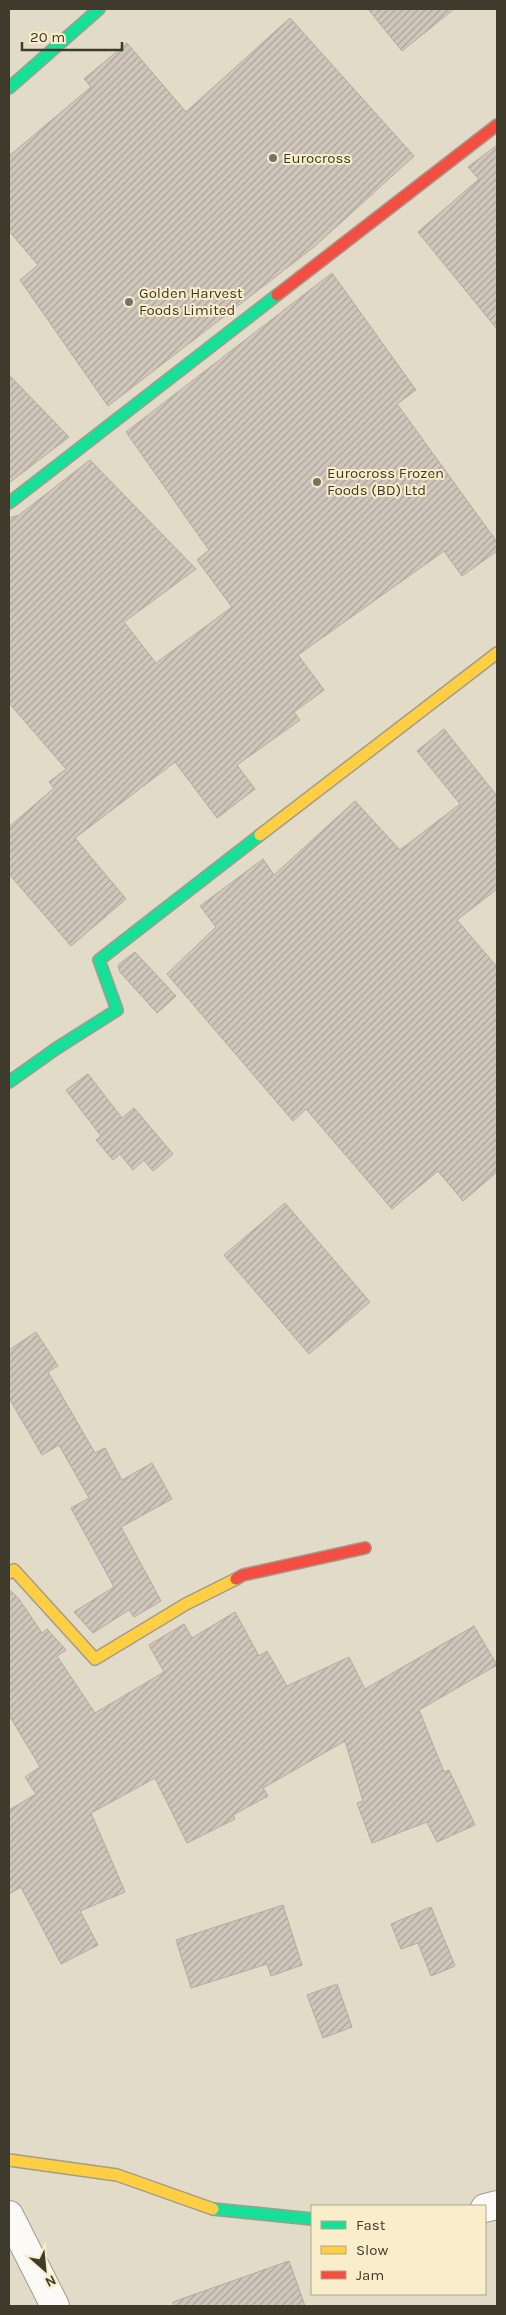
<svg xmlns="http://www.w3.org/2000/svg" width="506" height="2315" font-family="Karla,sans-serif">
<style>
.building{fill:url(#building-hatch);stroke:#b4aaa0}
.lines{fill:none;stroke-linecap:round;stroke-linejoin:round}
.street-casing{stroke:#a19c8e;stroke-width:30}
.fast-casing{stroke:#a19c8e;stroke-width:14}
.slow-casing{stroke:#a19c8e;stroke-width:14}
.jam-casing{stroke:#a19c8e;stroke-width:14}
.street{stroke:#fbfaf7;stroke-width:28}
.fast{stroke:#16e098;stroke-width:11}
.slow{stroke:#ffcf43;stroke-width:11}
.jam{stroke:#f24e42;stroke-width:11}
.poi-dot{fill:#777263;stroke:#faeeca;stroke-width:2}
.labels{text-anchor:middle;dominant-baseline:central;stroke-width:4;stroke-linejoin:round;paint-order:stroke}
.poi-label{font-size:15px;fill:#3e3a2c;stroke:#faeeca;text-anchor:start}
</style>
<defs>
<pattern id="building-hatch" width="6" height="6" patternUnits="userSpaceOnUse" patternTransform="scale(1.25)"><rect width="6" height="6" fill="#d0c6bc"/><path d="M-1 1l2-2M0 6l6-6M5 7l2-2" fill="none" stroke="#aaa299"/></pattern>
</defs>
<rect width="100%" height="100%" fill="#e2dbc8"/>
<g class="building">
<path d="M368 9H454L402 51Z"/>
<path d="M290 18 414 156 314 247 108 406 20 280 38 265 9 231V156L91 87 84 79 127 43 186 112Z"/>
<path d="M497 145V329L418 232 479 179 468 167Z"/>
<path d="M332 273 416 390 397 404 497 542V551L462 576 444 551 298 655 324 690 294 712 300 720 237 765 255 789 217 818 175 762 75 838 126 899 71 946 9 874V827L54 788 49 782 66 769 9 703V518L19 515 90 460 196 569 124 622 156 663 232 607 197 560 209 550 126 432Z"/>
<path d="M9 375 69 437 9 483Z"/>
<path d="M444 729 497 796V889L457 920 497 967V1172L463 1201 438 1171 392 1209 306 1109 293 1121 167 974 216 927 200 906 263 859 274 875 355 801 400 850 460 804 417 751Z"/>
<path d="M135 952 176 996 157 1013 120 972 118 965Z"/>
<path d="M88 1074 122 1118 134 1108 173 1154 153 1171 144 1160 133 1170 120 1154 113 1160 96 1140 101 1136 66 1090Z"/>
<path d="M285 1203 370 1302 309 1354 224 1255Z"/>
<path d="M36 1332 58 1366 48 1372 95 1453 105 1448 122 1480 152 1463 172 1499 121 1527 161 1601 134 1617 129 1610 93 1633 74 1612 114 1587 71 1508 89 1498 59 1445 42 1455 9 1398V1350Z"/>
<path d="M9 1589 19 1599 42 1633 47 1629 66 1650 57 1656 95 1713 164 1672 149 1645 184 1624 192 1638 235 1612 259 1656 267 1651 287 1686 349 1657 365 1689 474 1626 497 1665 419 1710 444 1772 449 1770 475 1825 437 1842 427 1822 372 1843 357 1803 363 1801 345 1741 263 1788 268 1796 233 1815 235 1819 187 1843 155 1778 91 1813 125 1892 80 1911 98 1945 61 1964 21 1887 9 1894V1810L36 1794 25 1777 40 1767 9 1715Z"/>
<path d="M283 1905 302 1965 271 1976 267 1964 191 1988 176 1940Z"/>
<path d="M431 1907 455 1966 431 1976 418 1943 401 1949 391 1924Z"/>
<path d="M337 1984 352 2027 323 2038 307 1995Z"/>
<path d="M289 2261 305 2306H173V2302Z"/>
</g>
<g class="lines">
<defs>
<g id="street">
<path d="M485 2208 497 2205"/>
<path d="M9 2215 55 2306"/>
</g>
<g id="fast">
<path d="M9 88 99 9"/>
<path d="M9 503 277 295"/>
<path d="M9 1082 57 1048 117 1010 99 960 260 835"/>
<path d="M213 2209 312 2219"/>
</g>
<g id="slow">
<path d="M260 835 497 653"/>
<path d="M9 1573 14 1570 95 1659 186 1604 236 1579"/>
<path d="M9 2160 117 2175 213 2209"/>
</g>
<g id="jam">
<path d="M277 295 497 125"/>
<path d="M236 1579 243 1575 365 1548"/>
</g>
</defs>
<use href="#street" class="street-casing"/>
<use href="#fast" class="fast-casing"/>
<use href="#slow" class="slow-casing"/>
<use href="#jam" class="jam-casing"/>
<use href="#street" class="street"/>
<use href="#fast" class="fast"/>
<use href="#slow" class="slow"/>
<use href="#jam" class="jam"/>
</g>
<g class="poi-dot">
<circle cx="273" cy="158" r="5"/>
<circle cx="129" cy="302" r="5"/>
<circle cx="317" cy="482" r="5"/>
</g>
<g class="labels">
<g class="poi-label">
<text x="283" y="158">Eurocross</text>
<text x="139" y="293">Golden Harvest<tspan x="139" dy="17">Foods Limited</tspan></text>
<text x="327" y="473">Eurocross Frozen<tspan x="327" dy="17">Foods (BD) Ltd</tspan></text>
</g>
</g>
<rect width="506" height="2315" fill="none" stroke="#3e3a2c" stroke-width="20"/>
<rect x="311" y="2205" width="175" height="90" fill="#faeeca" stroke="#afa68b"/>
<rect x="321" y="2221" width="25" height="8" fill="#16e098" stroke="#afa68b"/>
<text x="356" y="2230" font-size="15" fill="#3e3a2c">Fast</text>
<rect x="321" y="2246" width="25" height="8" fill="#ffcf43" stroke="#afa68b"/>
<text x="356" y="2255" font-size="15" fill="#3e3a2c">Slow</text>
<rect x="321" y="2271" width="25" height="8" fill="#f24e42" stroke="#afa68b"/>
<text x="356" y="2280" font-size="15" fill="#3e3a2c">Jam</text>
<g transform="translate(45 2270) rotate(153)" stroke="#faeeca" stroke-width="4" paint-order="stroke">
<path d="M0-4L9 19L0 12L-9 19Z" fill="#3e3a2c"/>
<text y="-8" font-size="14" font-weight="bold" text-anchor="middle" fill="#3e3a2c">N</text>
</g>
<path d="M22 42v8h100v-8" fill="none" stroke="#3e3a2c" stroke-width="2.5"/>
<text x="30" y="42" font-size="15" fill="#3e3a2c" stroke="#faeeca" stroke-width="4" paint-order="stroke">20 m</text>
</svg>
